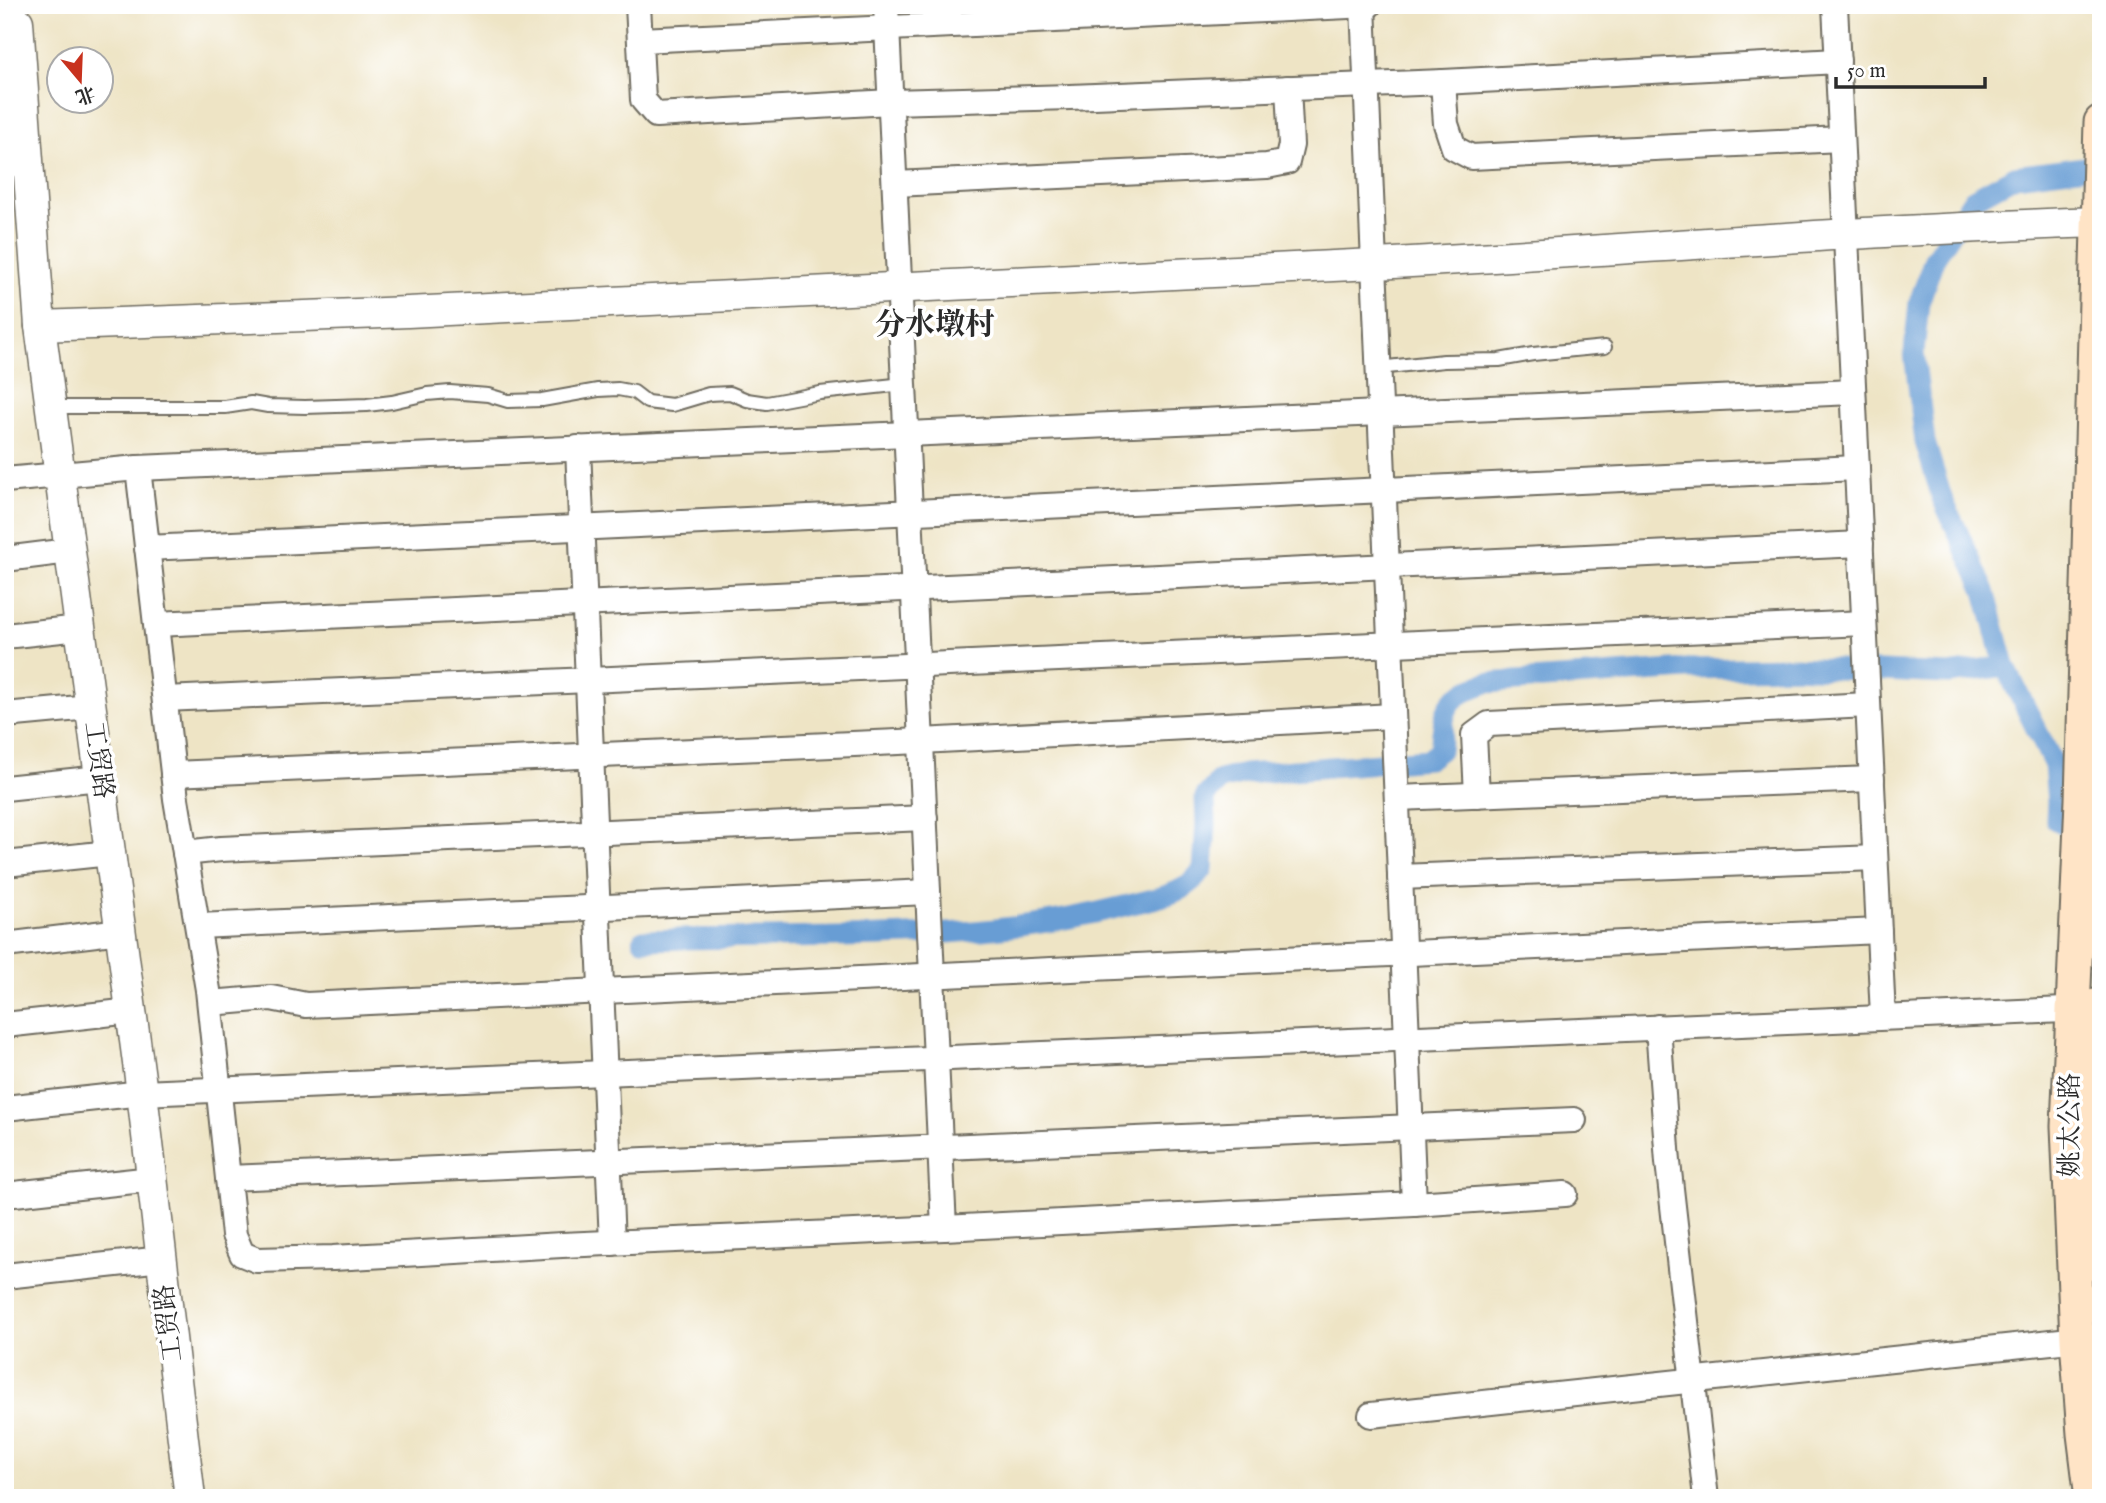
<svg xmlns="http://www.w3.org/2000/svg" width="2106" height="1503" font-family="'IM FELL English','Noto Serif SC',serif">
<style>
.lines{fill:none;stroke-linecap:round;stroke-linejoin:round}
.canal{stroke:#689dd4;stroke-width:21}
.service-casing{stroke:#6f6c61;stroke-width:16}
.minor-casing{stroke:#6f6c61;stroke-width:28}
.tertiary-casing{stroke:#6f6c61;stroke-width:33}
.secondary-casing{stroke:#6f6c61;stroke-width:37}
.service{stroke:#fff;stroke-width:12}
.minor{stroke:#fff;stroke-width:24}
.tertiary{stroke:#fff;stroke-width:30}
.secondary{stroke:#ffe4c6;stroke-width:33}
.labels{text-anchor:middle;dominant-baseline:central;stroke-width:7;stroke-linejoin:round;paint-order:stroke}
.street-label{font-size:26px;fill:#2b2b2b;stroke:#fff}
.quarter-label{font-size:30px;font-weight:bold;fill:#2b2b2b;stroke:#fff}
</style>
<rect width="100%" height="100%" fill="#fff"/>
<filter id="ink" filterUnits="userSpaceOnUse"><feTurbulence type="fractalNoise" baseFrequency=".0143" numOctaves="2"/><feDisplacementMap in="SourceGraphic" scale="14" xChannelSelector="R" yChannelSelector="G"/><feConvolveMatrix kernelMatrix="1 2 1 2 8 2 1 2 1" color-interpolation-filters="sRGB"/></filter>
<filter id="wash" filterUnits="userSpaceOnUse"><feTurbulence type="fractalNoise" baseFrequency=".00686" numOctaves="4" result="noise"/><feDisplacementMap in="SourceGraphic" scale="28" xChannelSelector="R" yChannelSelector="G"/><feGaussianBlur stdDeviation="1.57" result="paint"/><feColorMatrix in="noise" values="0 0 0 0 0 0 0 0 0 0 0 0 0 0 0 0 0 1.4 0 .05"/><feComposite in="paint" operator="in"/></filter>
<g filter="url(#wash)">
<rect width="100%" height="100%" fill="#eee4c5"/>
<g class="lines">
<g class="canal">
<path d="M2101 165 2015 176 1973 199 1934 259 1919 303 1914 353 1925 442 1942 498 1985 591 2005 666 2054 765 2057 802 2056 820 2101 847"/>
<path d="M643 940C803 934 967 947 1124 906 1142 901 1173 897 1189 884 1194 880 1199 874 1203 869L1206 824 1205 797 1220 780 1245 774 1428 759 1440 750C1445 707 1444 697 1487 683L1687 669 1793 667 1949 674 2005 666"/>
</g>
</g>
</g>
<g filter="url(#ink)">
<g class="lines">
<defs>
<g id="service">
<path d="M1378 368 1444 361 1499 360 1533 354 1605 347"/>
<path d="M51 407H225L251 403 268 406 305 407 367 405 392 402 427 394 450 392 488 395 508 401 542 400 598 390 618 389 634 392 647 402 672 405 709 394 730 393 747 400 767 403 820 393 904 384"/>
</g>
<g id="minor">
<path d="M638 5 643 100 656 115 891 102 1070 97 1443 82 1838 61"/>
<path d="M886 5 944 1228"/>
<path d="M1363 5 1414 1204"/>
<path d="M1835 5 1883 1017"/>
<path d="M640 40 1369 5"/>
<path d="M1443 82 1446 124 1454 148 1471 157 1841 139"/>
<path d="M895 184 1267 166 1287 162 1291 145 1288 88"/>
<path d="M578 448 612 1243"/>
<path d="M138 468 176 799 208 990 234 1235 242 1254 257 1260 333 1258 562 1245 944 1228 1414 1204 1565 1194"/>
<path d="M5 480 138 468 1853 392"/>
<path d="M147 548 1857 468"/>
<path d="M5 559 69 551"/>
<path d="M156 624 1861 544"/>
<path d="M5 636 80 628"/>
<path d="M165 699 1864 623"/>
<path d="M5 715 90 707"/>
<path d="M173 774 921 741 1393 716"/>
<path d="M5 788 100 778"/>
<path d="M1477 795 1474 735 1489 724 1868 705"/>
<path d="M1397 798 1872 779"/>
<path d="M185 853 221 849 925 818"/>
<path d="M5 864 110 853"/>
<path d="M1400 877 1875 858"/>
<path d="M198 926 928 892"/>
<path d="M5 945 121 931"/>
<path d="M210 1003 271 998 306 1005 1879 931"/>
<path d="M5 1025 131 1011"/>
<path d="M1658 1027 1668 1162 1706 1498"/>
<path d="M5 1108 142 1093 2088 1009"/>
<path d="M228 1178 1574 1120"/>
<path d="M5 1195 152 1179"/>
<path d="M5 1276 162 1259"/>
<path d="M1371 1415 2098 1337"/>
</g>
<g id="tertiary">
<path d="M18 22 40 326 142 1093 190 1498"/>
<path d="M40 326 408 312 1374 264C1616 251 1858 230 2101 222"/>
</g>
<g id="secondary">
<path d="M2095 1006 2092 1101 2096 1264"/>
<path d="M2092 1498 2084 1434 2077 1340 2068 1126 2082 800 2101 122"/>
</g>
</defs>
<use href="#service" class="service-casing"/>
<use href="#minor" class="minor-casing"/>
<use href="#tertiary" class="tertiary-casing"/>
<use href="#secondary" class="secondary-casing"/>
<use href="#service" class="service"/>
<use href="#minor" class="minor"/>
<use href="#tertiary" class="tertiary"/>
<use href="#secondary" class="secondary"/>
</g>
</g>
<g class="labels">
<g class="street-label">
<text transform="translate(98 760) rotate(82)">工贸路</text>
<text transform="translate(2070 1125) rotate(-90)">姚太公路</text>
<text transform="translate(169 1323) rotate(-97)">工贸路</text>
</g>
<g class="quarter-label">
<text x="935" y="326">分水墩村</text>
</g>
</g>
<rect width="2106" height="1503" fill="none" stroke="#fff" stroke-width="28"/>
<g transform="translate(80 80) rotate(161)"><circle r="33" fill="#ffffff" stroke="#aaaaaa" stroke-width="2"/>
<path d="M0-5L12 26L0 18L-12 26Z" fill="#c8321e"/>
<text y="-10" font-size="19" font-weight="bold" text-anchor="middle" fill="#2b2b2b">北</text>
</g>
<path d="M1836 77v10h149v-10" fill="none" stroke="#2b2b2b" stroke-width="3.5"/>
<text x="1847" y="77" font-size="21" fill="#2b2b2b" stroke="#ffffff" stroke-width="5" paint-order="stroke">50 m</text>
</svg>
